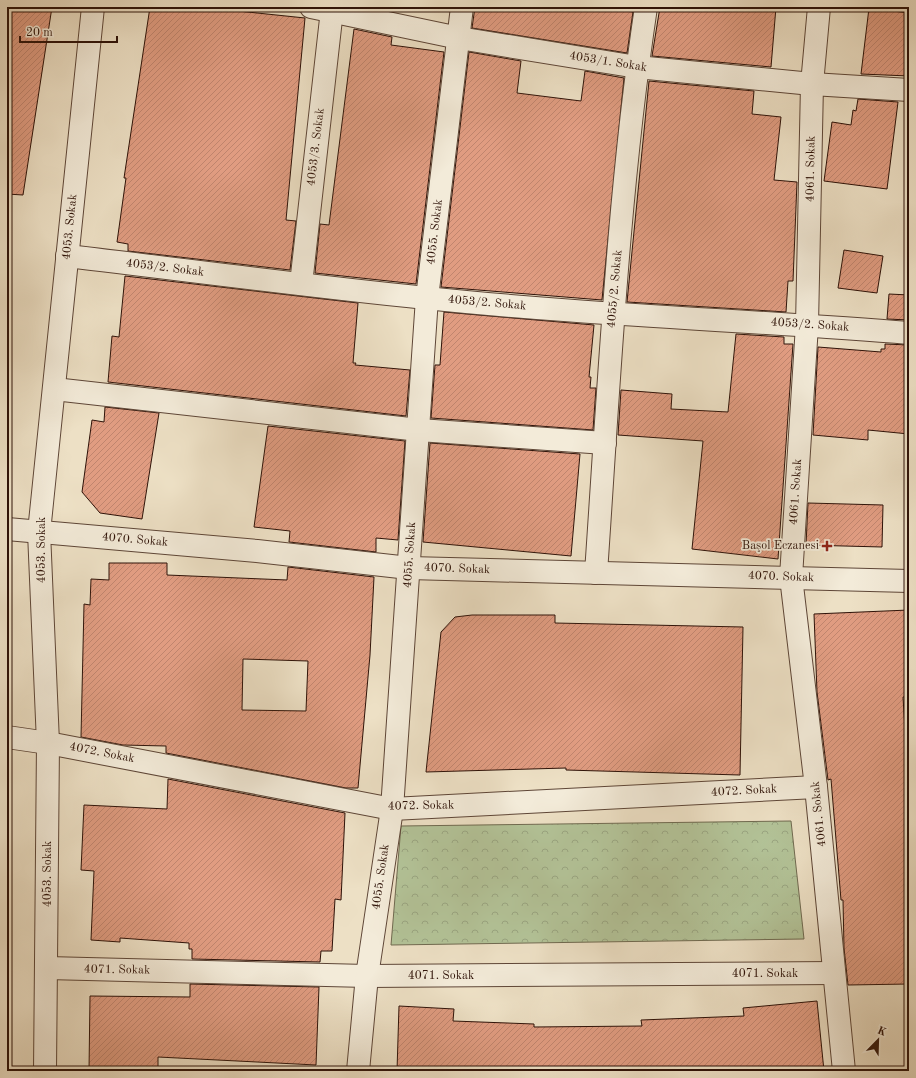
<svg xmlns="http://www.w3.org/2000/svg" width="916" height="1078" font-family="'Old Standard TT',serif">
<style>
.park{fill:url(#park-crowns);stroke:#706a50}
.building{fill:url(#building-hatch);stroke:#2e1208;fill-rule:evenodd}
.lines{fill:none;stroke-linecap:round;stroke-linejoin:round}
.street-casing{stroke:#5e4637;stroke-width:24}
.street{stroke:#f3ebd9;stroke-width:22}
.poi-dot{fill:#8f2418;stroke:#f3ebd9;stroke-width:1.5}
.labels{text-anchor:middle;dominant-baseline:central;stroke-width:3.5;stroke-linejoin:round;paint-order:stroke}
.street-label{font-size:12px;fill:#2e1208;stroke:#f3ebd9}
.poi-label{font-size:12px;fill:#2e1208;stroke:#f3ebd9;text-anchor:end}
</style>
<defs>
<pattern id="park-crowns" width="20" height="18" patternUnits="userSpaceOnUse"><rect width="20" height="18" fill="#b3c398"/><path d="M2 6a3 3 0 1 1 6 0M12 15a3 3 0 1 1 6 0" fill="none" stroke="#9aa682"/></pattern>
<pattern id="building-hatch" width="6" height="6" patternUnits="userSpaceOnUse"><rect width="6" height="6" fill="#e09c81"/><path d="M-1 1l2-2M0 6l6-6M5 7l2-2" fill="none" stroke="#c0856e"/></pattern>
</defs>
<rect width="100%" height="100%" fill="#ede0c5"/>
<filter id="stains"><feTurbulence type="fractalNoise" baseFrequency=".005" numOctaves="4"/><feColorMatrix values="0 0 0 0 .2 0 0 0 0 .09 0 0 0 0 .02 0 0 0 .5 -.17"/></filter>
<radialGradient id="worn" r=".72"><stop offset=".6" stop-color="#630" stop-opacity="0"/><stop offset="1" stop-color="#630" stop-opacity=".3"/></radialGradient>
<path class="park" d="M791 821 804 939 391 945 401 826Z"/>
<g class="building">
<path d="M7 7H52L23 195 7 194Z"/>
<path d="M150 7H238V11L305 18 286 220 296 221 290 270 128 251V244L117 242 126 178H124Z"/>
<path d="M475 7H602L633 12 627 53 472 28Z"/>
<path d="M660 7H776L771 67 652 56Z"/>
<path d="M869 8 909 13V76L861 74Z"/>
<path d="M354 29 392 37 391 45 444 52 416 284 315 273 320 224 329 225Z"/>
<path d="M469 52 521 61 517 93 581 101 585 71 624 78 602 300 441 287Z"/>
<path d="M649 81 754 91 752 114 781 117 774 180 797 182 793 281H788L786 312 627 302Z"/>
<path d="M858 99 898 102 887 189 824 181 832 122 851 125 853 110 856 111Z"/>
<path d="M844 250 883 256 877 293 838 288Z"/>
<path d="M125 276 358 303 353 363H356L355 365 410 370 406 416 108 382 112 336 119 337Z"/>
<path d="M889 294 909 295V320L887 319Z"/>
<path d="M444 312 594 325 589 377H591L590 388H596L593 430 431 418 435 365H440Z"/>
<path d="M736 334 784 337V344H793L778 559 692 549 703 441 618 435 621 390 672 394 671 409 728 412Z"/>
<path d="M885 344 909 345V434L868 430V440L813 435 818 347 881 352V349H885Z"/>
<path d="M105 407 159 413 142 519 100 513 82 492 92 420 104 422Z"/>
<path d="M268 426 405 441 398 540 376 538V552L289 542 290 531 254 527Z"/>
<path d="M430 443 580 454 571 556 423 542Z"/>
<path d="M808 503 883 505 882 547 806 545Z"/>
<path d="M109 563H167V575L287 580 288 567 374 577 370 655 358 788H346L166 753V746L123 745 81 737 84 604 90 605 91 579 109 580ZM243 659 308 661 306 711 242 710Z"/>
<path d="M909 610V696L903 697 909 794V984L848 985 844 948 843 900H841L831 779 828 780 817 692 814 614Z"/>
<path d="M472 615H555V623L743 627 740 775 566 770V768L426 772 441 632 455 617Z"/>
<path d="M168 779 345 813 341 900 335 899 332 951H321L320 962 192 959V949H189V943L120 938V942L91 940 94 871 81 870 84 805 167 809Z"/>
<path d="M190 984 319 987 316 1065 158 1057V1071H89L90 996 190 997Z"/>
<path d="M817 1001 824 1071H397L399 1006 454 1009 453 1021 534 1024V1027L642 1026 641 1020 744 1016 743 1008Z"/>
</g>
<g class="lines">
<defs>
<g id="street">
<path d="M311 7 459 38 637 67 812 84 909 90"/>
<path d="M819 7 812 84 807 325 791 577 816 787 844 1071"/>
<path d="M67 256C187 270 306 286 426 298 587 315 748 320 909 333"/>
<path d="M301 284 332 10"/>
<path d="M54 389 419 430 605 443"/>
<path d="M7 529 257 551 409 568 909 581"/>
<path d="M596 573C609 384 618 194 646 7"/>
<path d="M7 737 48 743 392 809 816 787"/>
<path d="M47 968 367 976 834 973"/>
<path d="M45 1071 48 743 39 532 93 7"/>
<path d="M358 1071 367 976 392 809 427 298 462 7"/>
</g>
</defs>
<use href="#street" class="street-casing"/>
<use href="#street" class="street"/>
</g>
<path class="poi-dot" d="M825 540h4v4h4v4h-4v4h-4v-4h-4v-4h4z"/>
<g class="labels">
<g class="street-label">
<text transform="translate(608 62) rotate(9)">4053/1. Sokak</text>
<text transform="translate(316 147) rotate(-83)">4053/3. Sokak</text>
<text transform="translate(811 169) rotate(-89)">4061. Sokak</text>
<text transform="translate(70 227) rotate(-84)">4053. Sokak</text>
<text transform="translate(435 232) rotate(-83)">4055. Sokak</text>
<text transform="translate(165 268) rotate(7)">4053/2. Sokak</text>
<text transform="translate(615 289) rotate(-85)">4055/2. Sokak</text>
<text transform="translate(487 303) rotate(5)">4053/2. Sokak</text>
<text transform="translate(810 325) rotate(4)">4053/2. Sokak</text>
<text transform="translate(796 492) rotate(-86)">4061. Sokak</text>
<text transform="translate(135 540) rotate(5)">4070. Sokak</text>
<text transform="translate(42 550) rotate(-90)">4053. Sokak</text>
<text transform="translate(410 555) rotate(-86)">4055. Sokak</text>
<text transform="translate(457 569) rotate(2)">4070. Sokak</text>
<text transform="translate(781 577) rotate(2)">4070. Sokak</text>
<text transform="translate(102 753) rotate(11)">4072. Sokak</text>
<text transform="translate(744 791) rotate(-3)">4072. Sokak</text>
<text transform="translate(421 806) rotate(-1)">4072. Sokak</text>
<text transform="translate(819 814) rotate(-96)">4061. Sokak</text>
<text transform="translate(48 874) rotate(-90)">4053. Sokak</text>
<text transform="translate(381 877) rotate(-82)">4055. Sokak</text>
<text transform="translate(117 970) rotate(1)">4071. Sokak</text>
<text x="765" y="974">4071. Sokak</text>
<text x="441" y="976">4071. Sokak</text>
</g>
<g class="poi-label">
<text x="819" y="546">Başol Eczanesi</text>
</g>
</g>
<rect width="916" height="1078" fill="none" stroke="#ede0c5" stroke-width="24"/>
<rect x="8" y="8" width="900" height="1062" fill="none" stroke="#2e1208" stroke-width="2"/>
<rect x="12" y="12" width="892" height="1054" fill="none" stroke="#2e1208"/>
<g transform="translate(878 1040) rotate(23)" stroke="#f3ebd9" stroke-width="3" paint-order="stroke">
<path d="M0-3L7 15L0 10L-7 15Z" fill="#2e1208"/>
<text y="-6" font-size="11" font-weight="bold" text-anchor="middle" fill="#2e1208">K</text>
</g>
<path d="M20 36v6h97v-6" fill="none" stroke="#2e1208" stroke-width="2"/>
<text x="26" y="36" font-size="12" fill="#2e1208" stroke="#f3ebd9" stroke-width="3" paint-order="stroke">20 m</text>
<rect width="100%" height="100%" filter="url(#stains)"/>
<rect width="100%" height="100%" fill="url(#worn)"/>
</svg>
